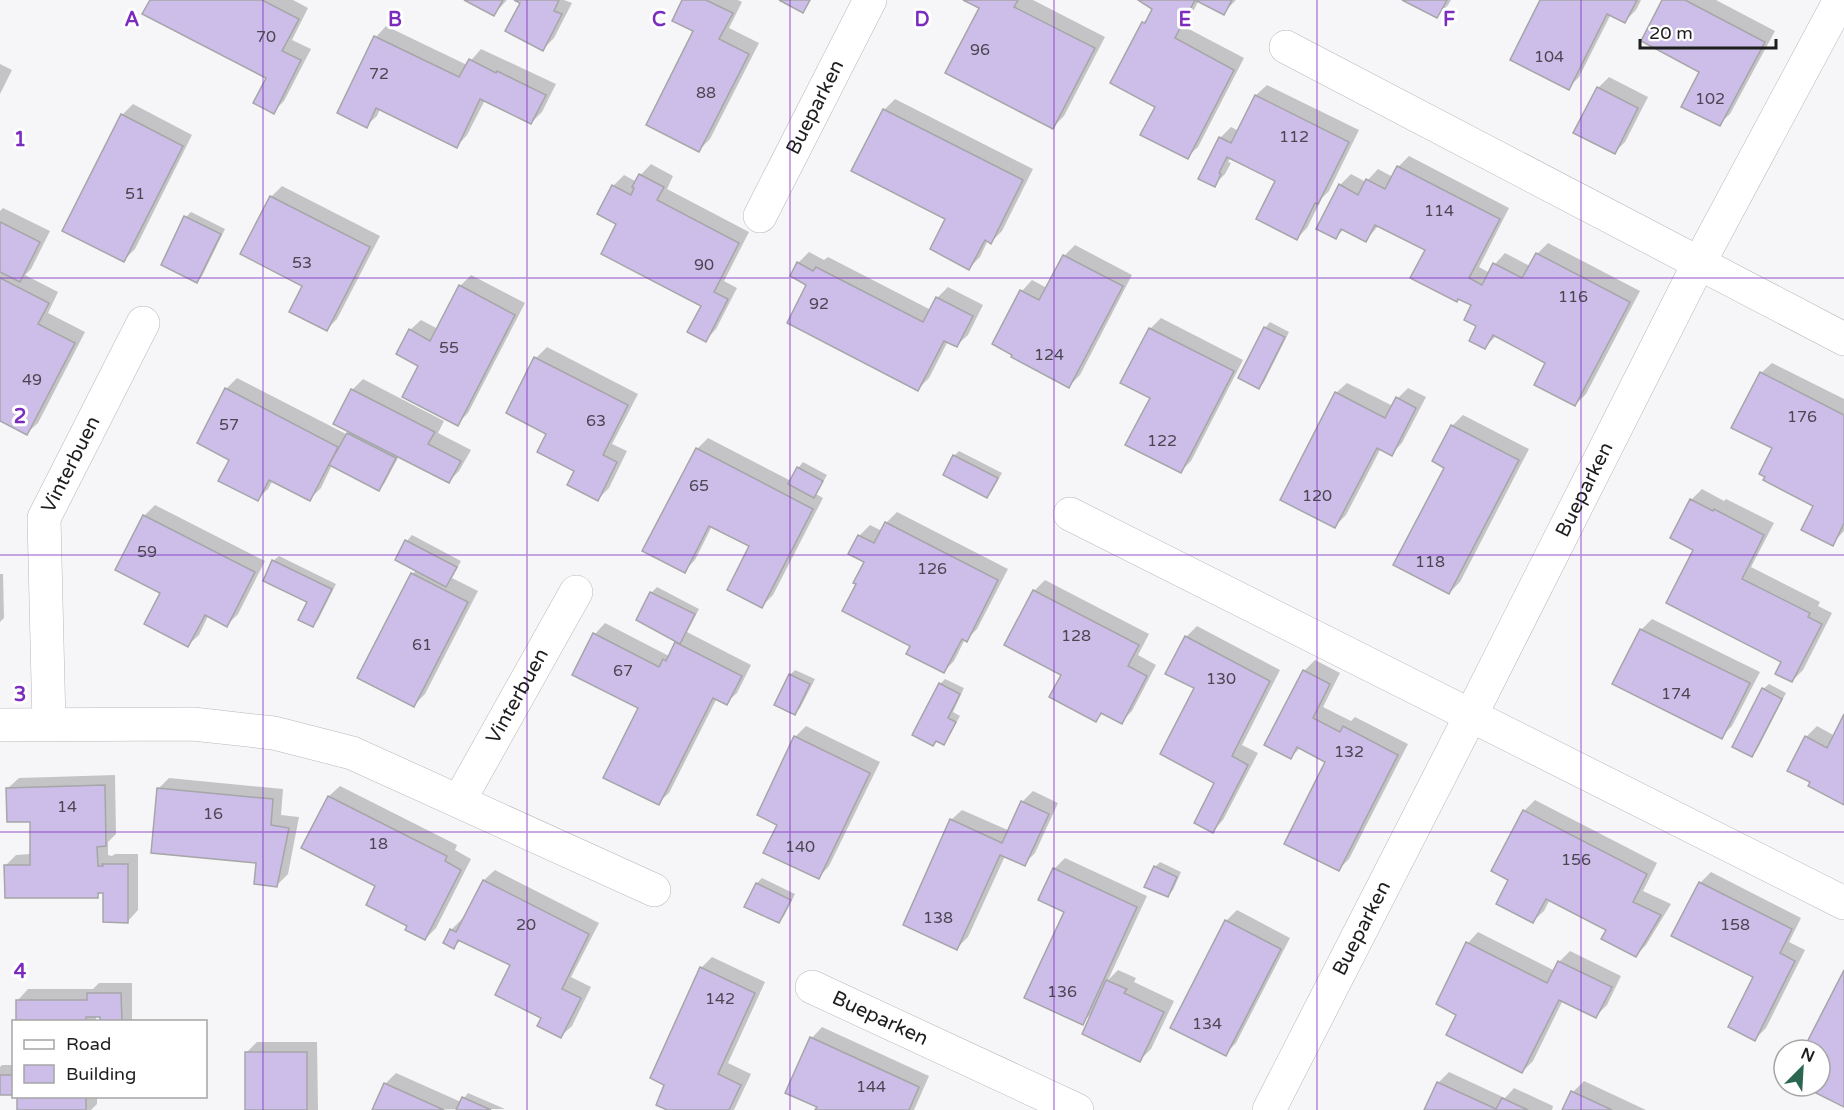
<svg xmlns="http://www.w3.org/2000/svg" width="1844" height="1110" font-family="'Varela Round',sans-serif">
<style>
.shadow{fill:#0003}
.building{fill:#cdbee9;stroke:#a6a5a8;stroke-width:1.5}
.lines{fill:none;stroke-linecap:round;stroke-linejoin:round}
.minor-casing{stroke:#b8b7ba;stroke-width:34}
.minor{stroke:#fff;stroke-width:33}
.grid{fill:none;stroke:#7b2cbf;stroke-width:1.5;stroke-opacity:0.55}
.labels{text-anchor:middle;dominant-baseline:central;stroke-width:6;stroke-linejoin:round;paint-order:stroke}
.number-label{font-size:16px;fill:#4a4652}
.street-label{font-size:20px;fill:#1e1e1f;stroke:#fff}
.grid-label{font-size:20px;text-anchor:middle;font-weight:bold;fill:#7b2cbf;stroke:#fff;stroke-width:6;stroke-linejoin:round;paint-order:stroke}
</style>
<rect width="100%" height="100%" fill="#f6f6f9"/>
<g class="shadow">
<path d="M151 0H293L308 8 292 40 311 49 284 101 273 112 268 78Z"/>
<path d="M467 0H507L494 14Z"/>
<path d="M517 0H564L572 3 554 38 543 49 522 2Z"/>
<path d="M684 0H738L742 2 729 28 759 43 710 139 699 150 695 30Z"/>
<path d="M966 0H1033L1105 37 1064 116 1053 127 981 8Z"/>
<path d="M1139 0H1236L1223 13 1199 0 1185 27 1244 58 1198 147 1187 157 1157 106 1143 23 1151 15 1154 8Z"/>
<path d="M1406 0H1451L1448 5 1437 16Z"/>
<path d="M1542 0H1641L1636 10 1625 21 1611 14 1579 77 1568 88Z"/>
<path d="M1664 0H1716L1775 31 1730 114 1719 124 1701 71Z"/>
<path d="M386 26 467 65 481 49 556 84 542 112 531 123 485 100 467 135 457 146 380 109 377 116 366 126 376 37Z"/>
<path d="M0 64 12 70 0 94Z"/>
<path d="M1609 77 1648 97 1625 142 1614 153 1598 88Z"/>
<path d="M1267 85 1359 130 1329 191 1322 198 1307 228 1297 238 1277 181 1231 157 1228 162 1231 163 1225 174 1214 185 1220 138 1231 127 1239 131 1256 95Z"/>
<path d="M895 99 1033 169 1002 231 991 242 988 240 980 257 969 268 947 218 884 110Z"/>
<path d="M133 104 192 135 135 249 124 260 122 115Z"/>
<path d="M1409 156 1509 208 1479 267 1490 273 1495 264 1505 253 1530 266 1537 254 1548 243 1640 291 1586 394 1575 405 1548 362 1497 335 1485 347 1473 305 1427 249 1379 225 1366 240 1344 229 1336 237 1340 185 1351 174 1366 182 1378 169 1393 177 1398 167Z"/>
<path d="M651 164 673 176 667 189 749 232 724 281 737 288 716 329 706 340 703 305 618 224 613 186 624 175 635 181Z"/>
<path d="M282 186 380 236 337 319 327 329 304 285 271 197Z"/>
<path d="M3 208 50 231 31 269 25 275 58 292 48 313 85 332 38 423 27 433 0 419V211Z"/>
<path d="M191 212 225 229 202 276 197 281 186 217Z"/>
<path d="M1075 245 1132 275 1080 375 1069 386 994 344 1022 291 1032 280 1047 288 1064 256Z"/>
<path d="M809 252 824 260 828 257 931 310 937 298 948 287 983 305 968 335 957 345 948 341 929 378 918 389 808 284 792 275 798 263Z"/>
<path d="M471 275 525 303 468 413 457 424 420 365 410 330 421 320 438 329 460 286Z"/>
<path d="M1161 318 1243 360 1191 461 1181 471 1150 329Z"/>
<path d="M1270 322 1289 332 1264 382 1259 388 1265 328Z"/>
<path d="M547 347 638 394 612 444 627 451 609 488 598 499 548 433 536 358Z"/>
<path d="M1772 363 1844 399V531L1832 544 1761 373Z"/>
<path d="M237 378 348 435 351 431 352 390 363 379 444 421 438 433 471 450 459 471 448 482 399 456 384 484 379 489 332 465 321 488 310 499 273 480 268 489 257 499 231 459 226 389Z"/>
<path d="M1347 383 1393 406 1398 398 1408 388 1426 397 1402 443 1391 454 1381 448 1346 515 1335 526 1336 393Z"/>
<path d="M1463 415 1529 449 1460 582 1449 593 1446 467 1452 426Z"/>
<path d="M708 438 791 481 798 468 803 462 827 475 816 494 823 498 773 595 762 606 751 546 712 526 695 560 684 571 697 449Z"/>
<path d="M959 451 1002 473 992 491 987 497 954 456Z"/>
<path d="M1702 489 1724 501 1726 499 1774 523 1751 567 1820 602 1818 606 1832 613 1803 670 1792 681 1783 661 1691 500Z"/>
<path d="M155 505 265 561 238 614 227 625 208 616 199 635 188 645 162 593 144 516Z"/>
<path d="M897 512 1008 569 977 629 966 640 965 639 954 661 944 671 912 646 858 583 866 561 859 536 870 525 882 531 886 523Z"/>
<path d="M412 535 461 561 452 578 478 591 425 694 414 705 412 574 417 570 397 560 407 541Z"/>
<path d="M279 556 336 584 318 620 313 625 309 601 273 561Z"/>
<path d="M0 574H3L4 618 0 622Z"/>
<path d="M1045 580 1149 634 1138 655 1156 665 1132 711 1121 722 1103 713 1096 720 1063 674 1034 591Z"/>
<path d="M657 587 699 609 687 632 751 665 737 693 726 703 717 698 669 793 658 803 640 707 595 634 605 623 669 656 678 641 638 619 652 592Z"/>
<path d="M1652 619 1760 672 1732 726 1721 737 1641 630Z"/>
<path d="M1197 626 1280 670 1242 745 1258 753 1223 820 1213 831 1216 782 1186 637Z"/>
<path d="M1315 660 1340 673 1323 707 1351 721 1355 717 1408 744 1349 859 1338 870 1327 762 1300 748 1290 758 1304 671Z"/>
<path d="M795 670 815 679 800 708 795 713 790 675Z"/>
<path d="M945 679 964 688 953 712 960 716 948 738 943 743 940 684Z"/>
<path d="M1769 684 1786 693 1757 750 1752 755 1763 689Z"/>
<path d="M1844 718V803L1812 782 1806 737 1817 726 1835 736Z"/>
<path d="M806 726 880 762 829 866 819 877 795 737Z"/>
<path d="M115 775 116 834 108 842V855L112 856 115 854H138V910L128 921 104 890 97 896 6 865 16 855 31 854V820L8 788 19 778Z"/>
<path d="M169 778 283 789 281 815 299 817 288 874 277 885 258 861 158 789Z"/>
<path d="M340 786 457 845 455 850 471 859 436 928 425 939 409 925 377 886 329 796Z"/>
<path d="M1033 791 1058 803 1035 853 1024 864 1005 856 968 937 957 948 951 820 962 810 1010 831 1022 802Z"/>
<path d="M1535 800 1657 863 1643 891 1671 904 1646 945 1636 955 1608 929 1550 899 1544 911 1533 921 1510 879 1524 811Z"/>
<path d="M1065 858 1147 896 1108 980 1118 970 1136 978 1134 982 1174 1001 1151 1049 1140 1060 1093 1012 1082 1023 1066 911 1054 869Z"/>
<path d="M1160 862 1181 872 1173 890 1167 896 1155 867Z"/>
<path d="M495 870 599 923 571 977 591 987 572 1026 561 1036 543 1018 512 965 461 940 454 947 451 930 462 919 464 920 484 880Z"/>
<path d="M1711 872 1801 918 1789 942 1805 950 1766 1028 1755 1039V977L1700 883Z"/>
<path d="M762 878 795 894 784 916 779 922 746 906 757 883Z"/>
<path d="M1237 910 1290 938 1236 1043 1225 1054 1226 921Z"/>
<path d="M1478 932 1555 971 1559 962 1570 951 1621 976 1607 1005 1596 1016 1563 1000 1533 1061 1522 1072 1458 1014 1468 943Z"/>
<path d="M712 957 765 982 728 1063 751 1074 734 1110H670L666 1084 701 968Z"/>
<path d="M99 983H132V1019L129 1022H102V1016H96V1022H18V1000L28 989H93Z"/>
<path d="M822 1027 929 1076 914 1110H817L819 1106 812 1038Z"/>
<path d="M257 1042H317L318 1110H247L246 1053Z"/>
<path d="M2 1065H14V1094H0V1067Z"/>
<path d="M1449 1072 1505 1098 1514 1088 1553 1106 1552 1110H1425L1438 1083Z"/>
<path d="M396 1073 461 1102 468 1093 505 1109 373 1110 385 1084Z"/>
<path d="M1584 1081 1646 1110H1564L1573 1092Z"/>
<path d="M18 1096H97V1104L91 1110H18Z"/>
</g>
<g class="building">
<path d="M150 0H262L299 19 282 51 301 60 274 114 253 103 266 78 142 14Z"/>
<path d="M464 0H503L494 16Z"/>
<path d="M514 0H559L554 11 562 14 543 51 505 31 520 3Z"/>
<path d="M682 0H706L733 13 719 39 749 54 699 152 646 125 693 31 672 21Z"/>
<path d="M779 0H810L803 13Z"/>
<path d="M963 0H1018L1014 7 1095 48 1053 129 945 73 979 8Z"/>
<path d="M1138 0H1195L1175 38 1234 70 1188 159 1140 135 1155 107 1110 83 1142 22 1145 23 1152 9Z"/>
<path d="M1195 0H1232L1224 15Z"/>
<path d="M1402 0H1447L1437 18Z"/>
<path d="M1540 0H1637L1625 23 1607 14 1569 90 1510 60Z"/>
<path d="M1662 0H1685L1765 42 1720 126 1681 107 1699 72 1641 41Z"/>
<path d="M374 36 459 77 469 59 496 73 497 71 546 95 531 124 480 99 457 148 376 108 367 128 337 113Z"/>
<path d="M1597 87 1638 108 1615 154 1573 133Z"/>
<path d="M1255 95 1349 142 1318 204 1315 203 1297 240 1256 219 1275 181 1227 157 1219 173 1221 174 1215 187 1198 179 1219 137 1231 143Z"/>
<path d="M883 109 1023 180 991 244 985 240 969 270 930 249 945 219 851 171Z"/>
<path d="M121 114 183 146 124 262 62 231Z"/>
<path d="M1397 166 1500 219 1469 278 1482 285 1493 263 1522 278 1536 253 1630 302 1575 406 1534 385 1545 363 1493 335 1485 349 1469 341 1476 326 1464 320 1471 305 1458 299 1457 302 1410 278 1425 250 1375 225 1366 242 1341 229 1336 239 1316 229 1339 184 1358 195 1366 179 1385 189Z"/>
<path d="M639 174 664 187 657 200 739 243 714 292 728 299 706 342 687 332 701 306 601 254 616 224 597 214 612 185 631 195 634 188 632 187Z"/>
<path d="M270 196 370 247 327 331 289 312 302 286 240 254Z"/>
<path d="M184 216 221 234 197 283 161 265Z"/>
<path d="M0 222 40 242 20 282 0 272Z"/>
<path d="M1063 255 1123 286 1069 388 1011 357 1012 355 992 344 1020 290 1039 300Z"/>
<path d="M797 262 813 271 816 267 923 322 936 297 973 316 957 347 944 341 918 391 787 323 806 285 790 276Z"/>
<path d="M0 278 49 303 38 324 75 343 27 435 0 421Z"/>
<path d="M459 285 515 315 458 426 402 397 418 366 396 354 409 329 430 341Z"/>
<path d="M1264 327 1285 337 1259 389 1238 378Z"/>
<path d="M1149 328 1234 371 1181 473 1125 445 1150 398 1120 383Z"/>
<path d="M534 357 628 405 603 455 617 462 598 501 567 485 574 471 537 452 546 434 506 413Z"/>
<path d="M1760 372 1844 415V523L1833 546 1801 530 1813 506 1763 480 1765 477 1759 474 1772 448 1731 428Z"/>
<path d="M225 388 338 447 310 501 269 480 258 501 218 481 229 460 197 443Z"/>
<path d="M351 389 435 432 428 444 461 461 449 483 333 424Z"/>
<path d="M1335 392 1385 418 1396 397 1416 408 1392 456 1377 448 1335 528 1280 500Z"/>
<path d="M1451 425 1519 460 1449 594 1393 565 1444 468 1432 461Z"/>
<path d="M347 433 396 458 379 491 329 465Z"/>
<path d="M696 448 813 509 762 608 727 590 749 546 709 526 685 573 642 551Z"/>
<path d="M953 455 998 478 987 498 943 475Z"/>
<path d="M797 467 823 481 814 498 788 484Z"/>
<path d="M1690 499 1713 511 1714 509 1764 535 1742 579 1810 613 1808 617 1822 624 1792 682 1775 674 1781 662 1666 603 1693 550 1670 538Z"/>
<path d="M143 515 255 572 227 627 205 615 188 647 144 624 160 593 115 570Z"/>
<path d="M885 522 998 580 967 642 962 639 944 673 906 654 910 646 842 611 856 584 853 583 864 562 848 554 858 535 874 543Z"/>
<path d="M405 540 457 567 446 587 395 560Z"/>
<path d="M272 560 332 589 313 627 298 620 307 602 263 581Z"/>
<path d="M411 573 468 602 414 707 357 678Z"/>
<path d="M1033 590 1139 645 1128 666 1147 676 1122 724 1101 713 1096 722 1049 697 1061 675 1004 645Z"/>
<path d="M650 592 695 614 680 644 636 620Z"/>
<path d="M1640 629 1750 683 1722 739 1612 684Z"/>
<path d="M593 633 659 667 663 659 666 661 675 642 742 676 727 705 713 698 659 805 603 778 638 708 572 675Z"/>
<path d="M1185 636 1270 681 1232 756 1248 765 1213 833 1194 823 1214 783 1160 754 1194 688 1165 674Z"/>
<path d="M1303 670 1330 684 1313 718 1340 732 1343 726 1398 755 1339 871 1284 844 1325 762 1297 747 1291 759 1264 745Z"/>
<path d="M789 674 810 684 795 715 774 705Z"/>
<path d="M939 683 960 694 948 718 956 722 944 745 936 741 933 746 912 735Z"/>
<path d="M1762 688 1782 699 1752 757 1732 747Z"/>
<path d="M1844 714V805L1808 786 1810 782 1787 771 1805 736 1827 748Z"/>
<path d="M794 736 870 773 819 879 763 853 777 825 757 815Z"/>
<path d="M105 785 106 846 97 847 98 866H103L102 864H128V923L103 922V893H98V898H5L4 865H30V822H7L6 788Z"/>
<path d="M157 788 273 799 271 825 289 828 277 887 254 884 256 863 151 853Z"/>
<path d="M328 796 447 856 445 861 461 870 425 940 405 930 407 926 366 905 375 886 301 848Z"/>
<path d="M1021 801 1049 814 1025 866 1000 855 957 950 903 925 950 819 1002 843Z"/>
<path d="M1523 810 1647 874 1633 902 1661 915 1636 957 1601 939 1606 930 1546 899 1533 923 1496 904 1508 880 1491 871Z"/>
<path d="M1154 866 1177 877 1168 897 1144 887Z"/>
<path d="M1053 868 1137 907 1083 1025 1024 998 1064 912 1038 900Z"/>
<path d="M483 880 589 934 562 989 581 998 561 1038 537 1026 541 1018 495 995 510 965 458 940 454 949 443 943 450 929 456 932Z"/>
<path d="M1699 882 1792 929 1780 953 1795 961 1755 1041 1728 1027 1753 977 1671 936Z"/>
<path d="M756 883 791 900 779 923 744 907Z"/>
<path d="M1225 920 1281 949 1226 1056 1170 1028Z"/>
<path d="M1466 942 1547 983 1558 961 1612 987 1596 1018 1559 1000 1522 1073 1446 1035 1456 1015 1436 1004Z"/>
<path d="M700 967 755 993 718 1074 741 1085 729 1110H667L656 1105 664 1085 650 1078Z"/>
<path d="M1844 970V1107L1802 1086H1820V1050H1803Z"/>
<path d="M1106 980 1127 989 1124 993 1164 1012 1140 1062 1082 1034Z"/>
<path d="M87 993H121L122 1022H100V1017H86V1022H16V1000H87Z"/>
<path d="M810 1037 919 1087 909 1110H815L817 1107 785 1093Z"/>
<rect x="245" y="1052" width="62" height="58"/>
<rect x="0" y="1075" width="14" height="20"/>
<path d="M1437 1082 1496 1109 1502 1098 1528 1110H1424Z"/>
<path d="M384 1083 444 1110H372Z"/>
<path d="M1571 1091 1612 1110H1562Z"/>
<rect x="17" y="1096" width="69" height="14"/>
<path d="M462 1097 491 1110H456Z"/>
</g>
<g class="lines">
<defs>
<g id="minor">
<path d="M1286 47 1844 339"/>
<path id="s1" d="M760 216 870 0"/>
<path d="M1070 514 1844 903"/>
<path id="s2" d="M49 724 44 518 143 323"/>
<path d="M0 725 193 724 274 733 352 753 654 890"/>
<path id="s3" d="M459 801 576 592"/>
<path id="s4" d="M812 987 1077 1110"/>
<path id="s5" d="M1269 1110 1471 715 1699 263 1840 0"/>
</g>
</defs>
<use href="#minor" class="minor-casing"/>
<use href="#minor" class="minor"/>
</g>
<path class="grid" d="M263 0V1110M527 0V1110M790 0V1110M1054 0V1110M1317 0V1110M1581 0V1110M0 278H1844M0 555H1844M0 832H1844"/>
<g class="labels">
<g class="number-label">
<text x="266" y="37">70</text>
<text x="980" y="50">96</text>
<text x="1549" y="57">104</text>
<text x="379" y="74">72</text>
<text x="706" y="93">88</text>
<text x="1710" y="99">102</text>
<text x="1294" y="137">112</text>
<text x="135" y="194">51</text>
<text x="1439" y="211">114</text>
<text x="302" y="263">53</text>
<text x="704" y="265">90</text>
<text x="1573" y="297">116</text>
<text x="819" y="304">92</text>
<text x="449" y="348">55</text>
<text x="1049" y="355">124</text>
<text x="32" y="380">49</text>
<text x="1802" y="417">176</text>
<text x="596" y="421">63</text>
<text x="229" y="425">57</text>
<text x="1162" y="441">122</text>
<text x="699" y="486">65</text>
<text x="1317" y="496">120</text>
<text x="147" y="552">59</text>
<text x="1430" y="562">118</text>
<text x="932" y="569">126</text>
<text x="1076" y="636">128</text>
<text x="422" y="645">61</text>
<text x="623" y="671">67</text>
<text x="1221" y="679">130</text>
<text x="1676" y="694">174</text>
<text x="1349" y="752">132</text>
<text x="67" y="807">14</text>
<text x="213" y="814">16</text>
<text x="378" y="844">18</text>
<text x="800" y="847">140</text>
<text x="1576" y="860">156</text>
<text x="938" y="918">138</text>
<text x="526" y="925">20</text>
<text x="1735" y="925">158</text>
<text x="1062" y="992">136</text>
<text x="720" y="999">142</text>
<text x="1207" y="1024">134</text>
<text x="871" y="1087">144</text>
</g>
<g class="street-label">
<text stroke="none"><textPath href="#s1" startOffset="122">Bueparken</textPath></text>
<text stroke="none"><textPath href="#s2" startOffset="266">Vinterbuen</textPath></text>
<text stroke="none"><textPath href="#s5" startOffset="696">Bueparken</textPath></text>
<text stroke="none"><textPath href="#s3" startOffset="120">Vinterbuen</textPath></text>
<text stroke="none"><textPath href="#s5" startOffset="204">Bueparken</textPath></text>
<text stroke="none"><textPath href="#s4" startOffset="75">Bueparken</textPath></text>
</g>
</g>
<g class="grid-label">
<text x="132" y="26">A</text>
<text x="395" y="26">B</text>
<text x="659" y="26">C</text>
<text x="922" y="26">D</text>
<text x="1185" y="26">E</text>
<text x="1449" y="26">F</text>
<text x="20" y="146">1</text>
<text x="20" y="423">2</text>
<text x="20" y="701">3</text>
<text x="20" y="978">4</text>
</g>
<rect x="12" y="1020" width="195" height="78" fill="#ffffff" stroke="#a5a5a5" stroke-width="1.5"/>
<rect x="24" y="1040" width="30" height="9" fill="#ffffff" stroke="#a5a5a5" stroke-width="1.5"/>
<text x="66" y="1050" font-size="18" fill="#1e1e1f">Road</text>
<rect x="24" y="1065" width="30" height="18" fill="#cdbee9" stroke="#a5a5a5" stroke-width="1.5"/>
<text x="66" y="1080" font-size="18" fill="#1e1e1f">Building</text>
<g transform="translate(1802 1068) rotate(24)"><circle r="28" fill="#ffffff" stroke="#a5a5a5" stroke-width="1.5"/>
<path d="M0-4.5L10 22L0 15L-10 22Z" fill="#2b6650"/>
<text y="-9" font-size="16" font-weight="bold" text-anchor="middle" fill="#1e1e1f">N</text>
</g>
<path d="M1640 39v9h136v-9" fill="none" stroke="#1e1e1f" stroke-width="3"/>
<text x="1649" y="39" font-size="18" fill="#1e1e1f" stroke="#ffffff" stroke-width="4.5" paint-order="stroke">20 m</text>
</svg>
